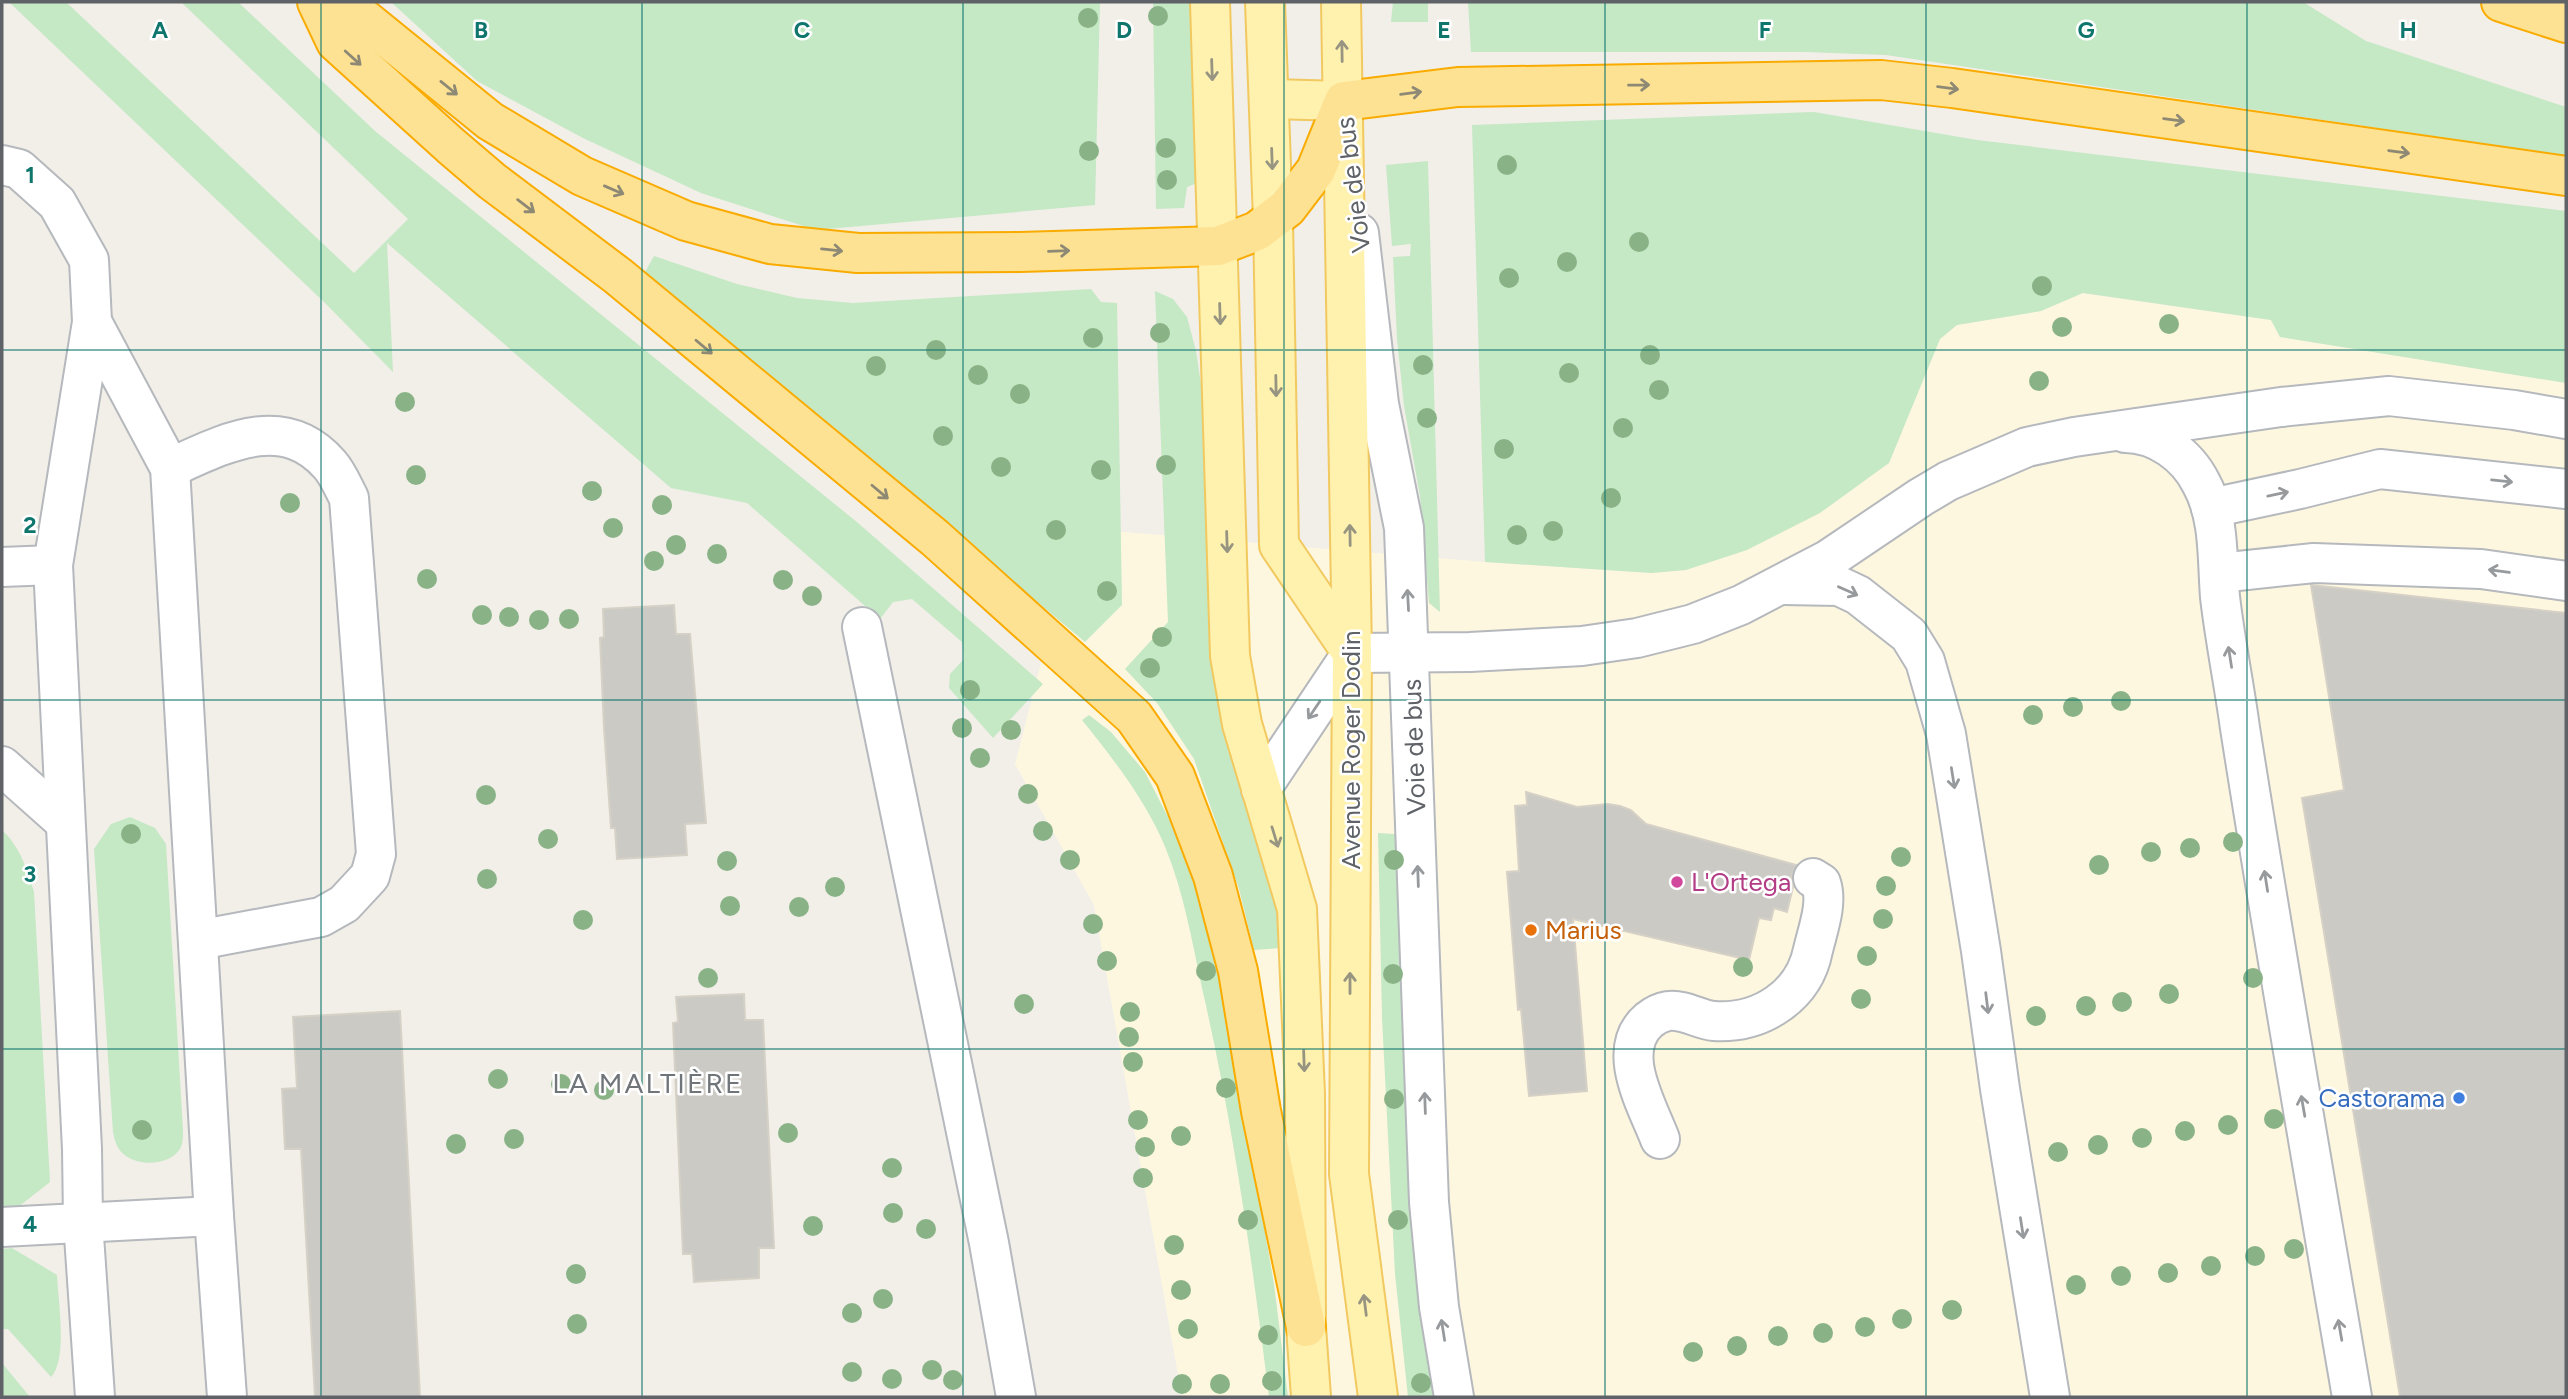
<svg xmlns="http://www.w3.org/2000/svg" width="2568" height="1399" font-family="Figtree,sans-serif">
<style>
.commercial{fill:#fef7e0}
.green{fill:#c5e8c5}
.building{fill:#cccac5;stroke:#d6d1c6;stroke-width:2}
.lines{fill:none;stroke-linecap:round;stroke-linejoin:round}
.minor-casing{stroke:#b5b8bc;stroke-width:42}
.major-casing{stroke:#f2c960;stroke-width:42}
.highway-casing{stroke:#f9ab00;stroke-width:42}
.minor{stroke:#fff;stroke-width:38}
.major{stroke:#fff2af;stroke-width:38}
.highway{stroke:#fde293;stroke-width:38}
.tree{fill:#89b387}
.oneway{stroke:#979581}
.oneway2{stroke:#8e8975}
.oneway3{stroke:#979a9d}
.grid{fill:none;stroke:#0f766e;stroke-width:2;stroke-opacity:0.55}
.hotel-dot{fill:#d1479c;stroke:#fff;stroke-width:2.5}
.food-dot{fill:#e8710a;stroke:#fff;stroke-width:2.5}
.shop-dot{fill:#3f7fe0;stroke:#fff;stroke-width:2.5}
.labels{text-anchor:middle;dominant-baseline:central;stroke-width:5;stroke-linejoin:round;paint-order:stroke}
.street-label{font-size:26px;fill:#5f6368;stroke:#fff}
.hotel-label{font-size:26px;fill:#b23c85;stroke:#fff;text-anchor:start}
.food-label{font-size:26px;fill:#c56008;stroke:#fff;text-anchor:start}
.shop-label{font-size:26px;fill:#366cbe;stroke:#fff;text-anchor:end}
.neighbourhood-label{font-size:28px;letter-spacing:2px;fill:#70757a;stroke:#fff}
.grid-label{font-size:23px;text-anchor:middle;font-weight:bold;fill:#0f766e;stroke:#fff;stroke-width:5;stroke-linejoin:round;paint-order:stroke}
</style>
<rect width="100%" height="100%" fill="#f1efe8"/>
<path class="commercial" d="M2082 293 2271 320 2280 337 2566 383V1397H1182L1094 905 1015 764 1076 528 1485 562 1651 573 1686 570 1889 463 1940 339 1957 325 2041 311Z"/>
<g class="green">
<path d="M9 2H66L354 273 408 219 181 2H238L375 131 858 523 1043 684 993 738 949 688 950 674 964 659 962 642 912 599 893 602 880 619 747 503 671 488 387 243 393 372 324 302Z"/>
<path d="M391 2H1100L1095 205 816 230 701 193 583 138 477 81Z"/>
<path d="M1153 2H1196L1200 182 1187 187 1184 208 1156 209Z"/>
<path d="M1393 2H1428V22H1391Z"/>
<path d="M1468 2H2303L2366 41 2566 107V156L1886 55 1805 52H1471Z"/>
<path d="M1814 112 1977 140 2566 211V383L2280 337 2271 320 2083 293 2041 311 1957 325 1940 339 1889 463 1820 513 1747 550 1686 570 1651 573 1485 562 1472 125Z"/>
<path d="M1428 161 1440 612 1429 603 1420 496 1404 406 1397 339 1393 257 1410 256 1411 244 1392 246 1386 165Z"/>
<path d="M654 256 737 284 797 298 853 303 1091 289 1101 302 1117 303 1122 605 1085 642 645 272Z"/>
<path d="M1155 291 1173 299 1187 317 1196 351 1208 431 1218 706 1223 732 1276 902 1281 948 1254 950 1239 889 1194 759 1157 703 1125 669 1168 622Z"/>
<path d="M1089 715 1111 732 1145 772 1169 819 1193 880 1225 1002 1274 1284 1288 1397H1269C1252 1260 1233 1122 1202 988 1192 941 1184 894 1166 849 1147 802 1114 760 1082 720Z"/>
<path d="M130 817 155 828 166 844 183 1130C183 1136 183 1142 181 1147 172 1165 141 1167 126 1156 117 1150 115 1141 113 1132L94 849 111 824Z"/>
<path d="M2 830C20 847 27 869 34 892L50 1182 13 1211 2 1212Z"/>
<path d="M1378 833 1411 835 1444 1397H1408L1395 1274 1382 1018Z"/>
<path d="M12 1248 57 1275C58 1300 68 1359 51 1377L8 1329H2V1249Z"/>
<path d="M2 1363 30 1397H2Z"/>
</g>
<g class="building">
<path d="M2311 585 2566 613V1397H2400L2302 798 2344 790Z"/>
<path d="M674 605 676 634H690L706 823 685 824 687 855 617 859 615 828H611L604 728 600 638 604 637 603 609Z"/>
<path d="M1526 792 1577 807 1608 804 1620 806 1631 810 1646 824 1796 865 1791 877 1793 887 1787 912 1774 908 1771 920 1759 918 1749 960 1573 919 1587 1091 1529 1096 1521 1009 1518 1010 1507 872 1519 871 1515 806 1527 805Z"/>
<path d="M744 994 745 1020H763L774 1248H759V1278L694 1282 692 1254H683L673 1023 678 1022 676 997Z"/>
<path d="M400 1011 420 1397H315L301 1149H285L282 1089 297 1088 293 1017Z"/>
</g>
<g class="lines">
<defs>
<g id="minor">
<path d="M2 165 19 169 57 203 89 260 92 322 53 565 82 1149 83 1221 95 1397"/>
<path d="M1359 233 1379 404 1404 528 1429 1202 1439 1307 1454 1397"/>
<path d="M92 322 170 468 214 1216 227 1397"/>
<path d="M2125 433C2157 433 2187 455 2201 483 2220 517 2217 559 2220 597 2225 640 2234 684 2240 728 2275 951 2314 1174 2352 1397"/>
<path d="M170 468C223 444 283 411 330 465 338 474 343 487 349 498L376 854 370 876 344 904 321 917 198 940"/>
<path d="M2211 508 2300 489 2380 469 2566 489"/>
<path d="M2 567 53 565"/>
<path d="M2219 573 2314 563 2481 569 2566 581"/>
<path d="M1783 585 1839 586 1858 595 1909 635 1925 661 1946 734 1981 951 2000 1089 2050 1397"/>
<path d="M862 627 989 1243 1016 1397"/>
<path d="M2 766 65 822"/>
<path d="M1261 789 1352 653 1470 652 1582 646 1637 638 1693 624 1741 605 1829 559 1921 497 1948 481 2027 447 2074 437 2281 407 2389 396 2514 410 2566 419"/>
<path d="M1660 1139C1647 1105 1614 1050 1649 1020 1654 1016 1662 1012 1668 1011 1685 1009 1699 1020 1714 1021 1761 1024 1804 996 1813 950 1818 929 1828 903 1821 883L1813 878"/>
<path d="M2 1227 214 1216"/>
</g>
<g id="major">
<path d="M1210 2 1230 656 1242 724 1297 909 1305 1094 1306 1327 1311 1397"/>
<path d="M1265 2 1273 220 1279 545 1352 653"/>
<path d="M1341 2 1352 653 1349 1174 1378 1397"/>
<path d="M1270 99 1344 101"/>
</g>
<g id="highway">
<path d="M317 2 336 42 451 146 492 181 618 276 935 538 1134 717 1175 776 1213 876 1238 971 1261 1111 1306 1327"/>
<path d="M337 2 358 14 490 121 582 176 686 221 770 244 858 253 1020 252 1218 246 1257 231 1287 208 1316 170 1344 101 1458 87 1881 80 1952 88 2566 176"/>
<path d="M2501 2 2566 23"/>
</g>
</defs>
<use href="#minor" class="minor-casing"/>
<use href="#major" class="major-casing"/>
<use href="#highway" class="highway-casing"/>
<use href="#minor" class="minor"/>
<use href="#major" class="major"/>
<use href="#highway" class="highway"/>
</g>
<g class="tree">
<circle cx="1158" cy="16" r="10"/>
<circle cx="1088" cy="18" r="10"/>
<circle cx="1166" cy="148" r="10"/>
<circle cx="1089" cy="151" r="10"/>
<circle cx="1507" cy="165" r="10"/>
<circle cx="1167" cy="180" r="10"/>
<circle cx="1639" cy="242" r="10"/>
<circle cx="1567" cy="262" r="10"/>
<circle cx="1509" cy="278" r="10"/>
<circle cx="2042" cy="286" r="10"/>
<circle cx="2169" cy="324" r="10"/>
<circle cx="2062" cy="327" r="10"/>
<circle cx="1160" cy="333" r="10"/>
<circle cx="1093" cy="338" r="10"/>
<circle cx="936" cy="350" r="10"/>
<circle cx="1650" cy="355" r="10"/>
<circle cx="1423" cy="365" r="10"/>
<circle cx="876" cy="366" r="10"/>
<circle cx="1569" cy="373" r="10"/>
<circle cx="978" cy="375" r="10"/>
<circle cx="2039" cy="381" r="10"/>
<circle cx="1659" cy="390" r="10"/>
<circle cx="1020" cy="394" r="10"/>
<circle cx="405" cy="402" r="10"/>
<circle cx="1427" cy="418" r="10"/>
<circle cx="1623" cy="428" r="10"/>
<circle cx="943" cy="436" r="10"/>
<circle cx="1504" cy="449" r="10"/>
<circle cx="1166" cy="465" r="10"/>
<circle cx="1001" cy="467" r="10"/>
<circle cx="1101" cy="470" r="10"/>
<circle cx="416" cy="475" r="10"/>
<circle cx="592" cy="491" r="10"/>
<circle cx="1611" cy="498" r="10"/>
<circle cx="290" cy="503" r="10"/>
<circle cx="662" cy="505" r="10"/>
<circle cx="613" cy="528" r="10"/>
<circle cx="1056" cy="530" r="10"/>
<circle cx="1553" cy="531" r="10"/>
<circle cx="1517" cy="535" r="10"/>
<circle cx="676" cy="545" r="10"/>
<circle cx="717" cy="554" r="10"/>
<circle cx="654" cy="561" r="10"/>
<circle cx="427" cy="579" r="10"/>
<circle cx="783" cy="580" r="10"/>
<circle cx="1107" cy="591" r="10"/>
<circle cx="812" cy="596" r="10"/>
<circle cx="482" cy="615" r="10"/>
<circle cx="509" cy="617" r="10"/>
<circle cx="569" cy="619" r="10"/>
<circle cx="539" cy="620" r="10"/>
<circle cx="1162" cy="637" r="10"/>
<circle cx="1150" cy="668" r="10"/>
<circle cx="970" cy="690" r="10"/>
<circle cx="2121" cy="701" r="10"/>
<circle cx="2073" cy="707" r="10"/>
<circle cx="2033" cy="715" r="10"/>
<circle cx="962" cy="728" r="10"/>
<circle cx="1011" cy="730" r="10"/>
<circle cx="980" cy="758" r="10"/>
<circle cx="1028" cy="794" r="10"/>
<circle cx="486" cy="795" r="10"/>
<circle cx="1043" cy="831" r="10"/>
<circle cx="131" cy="834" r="10"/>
<circle cx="548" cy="839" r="10"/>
<circle cx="2233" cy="842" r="10"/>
<circle cx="2190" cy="848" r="10"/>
<circle cx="2151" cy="852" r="10"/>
<circle cx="1901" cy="857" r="10"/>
<circle cx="1070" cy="860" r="10"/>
<circle cx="1394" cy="860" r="10"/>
<circle cx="727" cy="861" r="10"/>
<circle cx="2099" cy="865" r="10"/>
<circle cx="487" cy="879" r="10"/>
<circle cx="1886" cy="886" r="10"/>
<circle cx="835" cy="887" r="10"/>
<circle cx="730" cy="906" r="10"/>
<circle cx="799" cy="907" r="10"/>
<circle cx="1883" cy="919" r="10"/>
<circle cx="583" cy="920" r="10"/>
<circle cx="1093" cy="924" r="10"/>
<circle cx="1867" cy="956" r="10"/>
<circle cx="1107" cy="961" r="10"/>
<circle cx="1743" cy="967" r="10"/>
<circle cx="1206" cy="971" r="10"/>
<circle cx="1393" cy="974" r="10"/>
<circle cx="708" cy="978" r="10"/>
<circle cx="2253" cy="978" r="10"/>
<circle cx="2169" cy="994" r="10"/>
<circle cx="1861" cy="999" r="10"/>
<circle cx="2122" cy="1002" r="10"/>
<circle cx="1024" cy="1004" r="10"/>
<circle cx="2086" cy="1006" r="10"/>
<circle cx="1130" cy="1012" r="10"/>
<circle cx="2036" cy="1016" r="10"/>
<circle cx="1129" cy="1037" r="10"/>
<circle cx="1133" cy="1062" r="10"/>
<circle cx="498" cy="1079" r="10"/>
<circle cx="561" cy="1084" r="10"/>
<circle cx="1226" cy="1088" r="10"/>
<circle cx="604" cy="1090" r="10"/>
<circle cx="1394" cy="1099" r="10"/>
<circle cx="2274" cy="1119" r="10"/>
<circle cx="1138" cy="1120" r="10"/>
<circle cx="2228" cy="1125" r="10"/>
<circle cx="142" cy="1130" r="10"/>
<circle cx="2185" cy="1131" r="10"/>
<circle cx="788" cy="1133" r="10"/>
<circle cx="1181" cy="1136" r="10"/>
<circle cx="2142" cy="1138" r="10"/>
<circle cx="514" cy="1139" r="10"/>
<circle cx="456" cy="1144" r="10"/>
<circle cx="2098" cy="1145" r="10"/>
<circle cx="1145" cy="1147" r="10"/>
<circle cx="2058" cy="1152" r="10"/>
<circle cx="892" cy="1168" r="10"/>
<circle cx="1143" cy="1178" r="10"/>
<circle cx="893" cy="1213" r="10"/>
<circle cx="1248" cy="1220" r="10"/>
<circle cx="1398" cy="1220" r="10"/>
<circle cx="813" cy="1226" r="10"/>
<circle cx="926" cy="1229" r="10"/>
<circle cx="1174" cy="1245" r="10"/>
<circle cx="2294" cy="1249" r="10"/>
<circle cx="2255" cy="1256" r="10"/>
<circle cx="2211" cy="1266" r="10"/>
<circle cx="2168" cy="1273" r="10"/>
<circle cx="576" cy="1274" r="10"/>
<circle cx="2121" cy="1276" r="10"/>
<circle cx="2076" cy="1285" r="10"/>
<circle cx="1181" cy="1290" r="10"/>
<circle cx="883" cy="1299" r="10"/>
<circle cx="1952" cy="1310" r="10"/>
<circle cx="852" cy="1313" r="10"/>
<circle cx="1902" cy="1319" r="10"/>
<circle cx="577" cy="1324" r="10"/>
<circle cx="1865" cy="1327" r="10"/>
<circle cx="1188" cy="1329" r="10"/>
<circle cx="1823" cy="1333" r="10"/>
<circle cx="1268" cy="1335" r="10"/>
<circle cx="1778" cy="1336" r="10"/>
<circle cx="1737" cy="1346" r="10"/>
<circle cx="1693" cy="1352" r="10"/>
<circle cx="932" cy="1370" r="10"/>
<circle cx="852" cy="1372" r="10"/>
<circle cx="892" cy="1379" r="10"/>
<circle cx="953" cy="1380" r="10"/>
<circle cx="1272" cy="1381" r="10"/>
<circle cx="1421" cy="1383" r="10"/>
<circle cx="1182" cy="1384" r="10"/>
<circle cx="1220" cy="1384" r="10"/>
</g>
<defs><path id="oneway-shaft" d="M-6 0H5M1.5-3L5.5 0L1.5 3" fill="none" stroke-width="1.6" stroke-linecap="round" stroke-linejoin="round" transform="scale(1.75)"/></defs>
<g class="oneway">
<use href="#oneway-shaft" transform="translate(1342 51) rotate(-91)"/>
<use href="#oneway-shaft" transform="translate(1212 70) rotate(88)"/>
<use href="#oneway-shaft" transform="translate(1272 159) rotate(88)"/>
<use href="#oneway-shaft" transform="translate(1220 314) rotate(88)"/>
<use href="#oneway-shaft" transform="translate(1276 386) rotate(89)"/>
<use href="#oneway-shaft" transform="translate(1350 535) rotate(-91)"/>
<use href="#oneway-shaft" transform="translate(1227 542) rotate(88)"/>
<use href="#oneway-shaft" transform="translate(1275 837) rotate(73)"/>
<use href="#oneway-shaft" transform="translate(1350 983) rotate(-90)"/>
<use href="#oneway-shaft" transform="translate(1304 1061) rotate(88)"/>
<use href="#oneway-shaft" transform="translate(1365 1305) rotate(-97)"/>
</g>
<g class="oneway2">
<use href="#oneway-shaft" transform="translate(353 58) rotate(42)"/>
<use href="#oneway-shaft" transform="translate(1639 85) rotate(-1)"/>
<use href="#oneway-shaft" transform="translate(449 88) rotate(39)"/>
<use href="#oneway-shaft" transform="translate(1948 88) rotate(7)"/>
<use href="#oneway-shaft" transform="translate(1411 93) rotate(-7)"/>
<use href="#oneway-shaft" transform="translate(2174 120) rotate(8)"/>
<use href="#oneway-shaft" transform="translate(2399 152) rotate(8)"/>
<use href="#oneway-shaft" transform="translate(614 190) rotate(23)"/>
<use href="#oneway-shaft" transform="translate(526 206) rotate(37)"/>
<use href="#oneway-shaft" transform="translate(832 250) rotate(6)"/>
<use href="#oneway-shaft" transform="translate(1059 251) rotate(-2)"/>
<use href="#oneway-shaft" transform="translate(704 347) rotate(40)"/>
<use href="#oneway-shaft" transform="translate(880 492) rotate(40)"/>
</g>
<g class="oneway3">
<use href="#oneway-shaft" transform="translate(2502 481) rotate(6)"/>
<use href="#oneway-shaft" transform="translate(2278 494) rotate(-12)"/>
<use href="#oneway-shaft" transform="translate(2499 571) rotate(-172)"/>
<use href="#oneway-shaft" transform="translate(1848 591) rotate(24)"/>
<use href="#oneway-shaft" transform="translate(1408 600) rotate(-93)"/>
<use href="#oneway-shaft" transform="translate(2230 657) rotate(-99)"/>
<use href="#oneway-shaft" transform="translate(1314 710) rotate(124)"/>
<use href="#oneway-shaft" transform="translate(1953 778) rotate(81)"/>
<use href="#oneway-shaft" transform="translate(1418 876) rotate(-92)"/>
<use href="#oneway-shaft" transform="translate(2266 881) rotate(-99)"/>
<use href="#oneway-shaft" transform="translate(1987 1003) rotate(83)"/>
<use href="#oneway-shaft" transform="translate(1425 1103) rotate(-92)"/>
<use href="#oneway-shaft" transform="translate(2303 1106) rotate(-100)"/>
<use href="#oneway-shaft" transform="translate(2022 1228) rotate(81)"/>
<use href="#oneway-shaft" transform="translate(1443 1330) rotate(-99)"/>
<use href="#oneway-shaft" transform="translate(2340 1330) rotate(-100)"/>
</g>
<path class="grid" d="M321 2V1397M642 2V1397M963 2V1397M1284 2V1397M1605 2V1397M1926 2V1397M2247 2V1397M2 350H2566M2 700H2566M2 1049H2566"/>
<circle class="hotel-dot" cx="1677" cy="882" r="7"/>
<circle class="food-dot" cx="1531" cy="930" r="7"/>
<circle class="shop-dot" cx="2459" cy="1098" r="7"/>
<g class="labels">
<g class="street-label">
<text transform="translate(1353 185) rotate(-97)">Voie de bus</text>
<text transform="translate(1414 747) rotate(-92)">Voie de bus</text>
<text transform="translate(1351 750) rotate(-90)">Avenue Roger Dodin</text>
</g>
<g class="hotel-label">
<text x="1691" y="882">L'Ortega</text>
</g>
<g class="food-label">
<text x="1545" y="930">Marius</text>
</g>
<g class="shop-label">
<text x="2445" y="1098">Castorama</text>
</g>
<g class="neighbourhood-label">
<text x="648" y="1083">LA MALTIÈRE</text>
</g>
</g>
<g class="grid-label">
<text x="160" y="38">A</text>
<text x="481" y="38">B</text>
<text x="802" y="38">C</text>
<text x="1124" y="38">D</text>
<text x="1444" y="38">E</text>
<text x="1765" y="38">F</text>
<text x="2086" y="38">G</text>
<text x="2408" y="38">H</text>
<text x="30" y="183">1</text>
<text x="30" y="533">2</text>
<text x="30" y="882">3</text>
<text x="30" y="1232">4</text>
</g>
<rect width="2568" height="1399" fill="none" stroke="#5f6368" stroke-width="7"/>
</svg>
